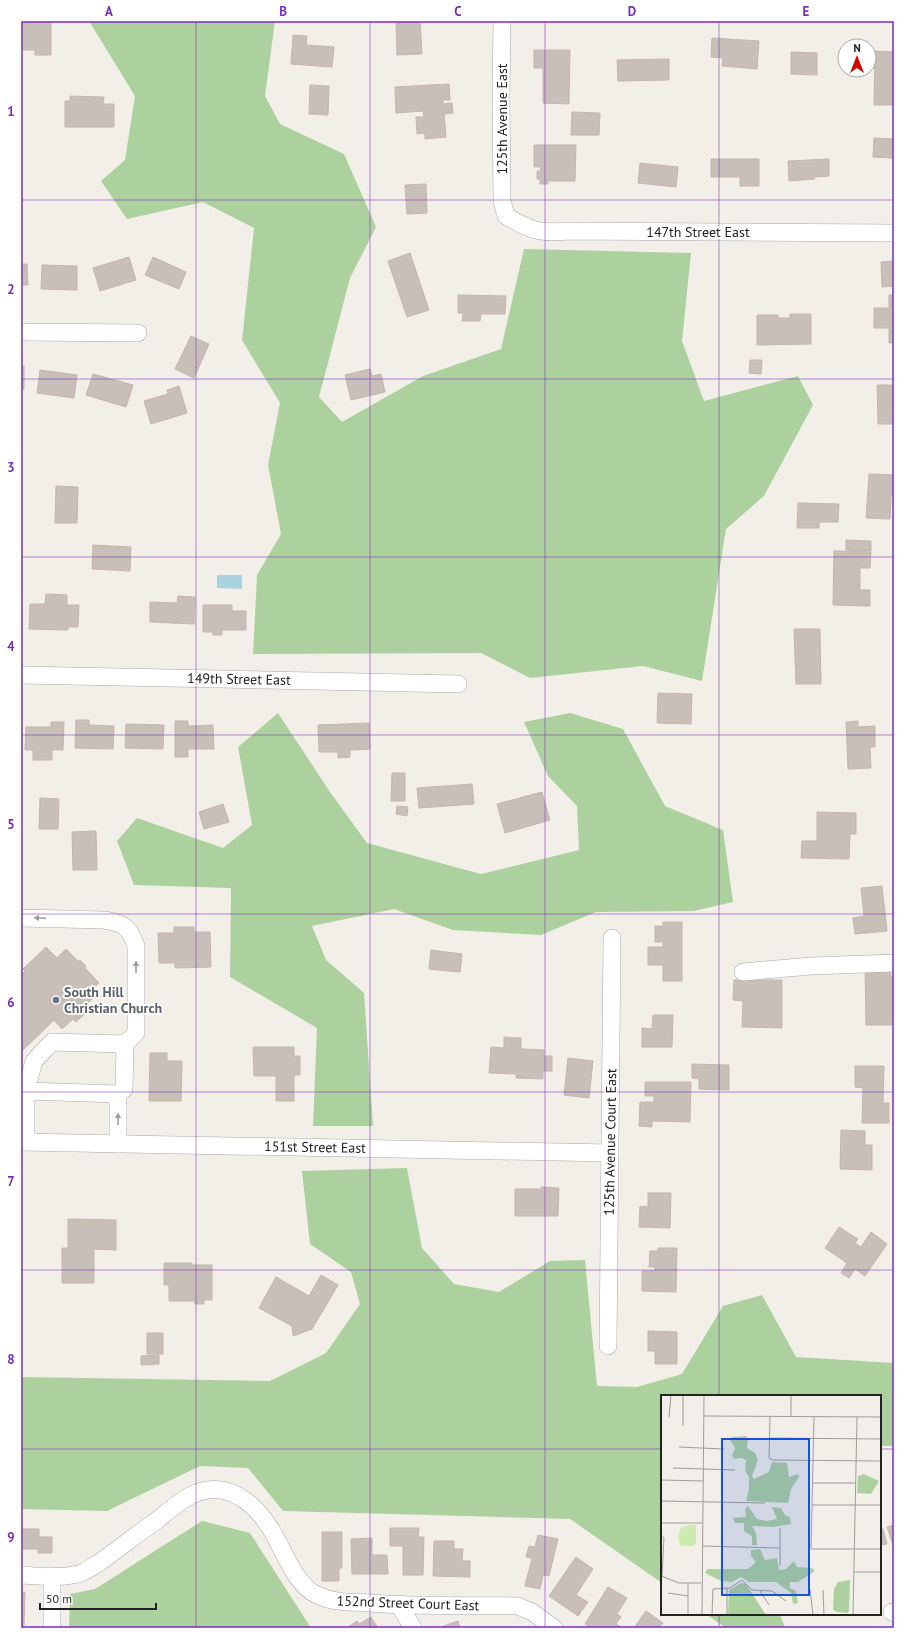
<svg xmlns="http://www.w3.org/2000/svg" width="915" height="1649" font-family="'PT Sans',sans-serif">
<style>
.forest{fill:#add19e}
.water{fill:#aad3df}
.building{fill:#c7bfb8;stroke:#c4b6ab}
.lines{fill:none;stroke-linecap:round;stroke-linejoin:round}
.minor-casing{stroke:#a9a9a9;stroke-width:18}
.minor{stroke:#fff;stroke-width:17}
.oneway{fill:#9c9c9c}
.grid{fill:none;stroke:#7b2cbf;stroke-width:1;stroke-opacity:0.55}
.worship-dot{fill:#6b7280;stroke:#fff;stroke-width:1.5}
.labels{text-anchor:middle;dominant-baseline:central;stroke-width:3.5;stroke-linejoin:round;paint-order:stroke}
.street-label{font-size:14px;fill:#222;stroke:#fff}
.worship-label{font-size:14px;font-weight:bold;fill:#5b616d;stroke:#fff;text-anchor:start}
.inset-road{fill:none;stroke:#9f9d99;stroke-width:1}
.view{fill:#1d4ed8;fill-opacity:0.15;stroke:#1d4ed8;stroke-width:2}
.inset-edge{fill:none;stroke:#222;stroke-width:2}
.neatline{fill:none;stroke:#7b2cbf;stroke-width:1.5}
.grid-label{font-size:13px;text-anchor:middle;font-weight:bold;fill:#7b2cbf}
</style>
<rect width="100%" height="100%" fill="#f2efe9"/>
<g class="forest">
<path d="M89 21H275L265 96 280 124 344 154 376 227 350 278 319 397 342 422 423 376 501 349 524 249 691 253 682 341 704 401 798 376 813 405 764 496 726 529 702 681 643 666 530 678 481 653 253 654 257 575 281 534 268 465 280 403 242 340 254 228 203 202 127 219 101 181 125 160 135 96Z"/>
<path d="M278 713 330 792 367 843 481 874 579 850 577 806 548 776 524 722 570 713 623 729 665 806 723 830 733 902 694 911 596 912 541 935 453 930 394 909 312 926 326 960 364 993 373 1126H313L317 1028 230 977 231 888 134 885 117 841 137 818 223 848 252 825 238 747Z"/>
<path d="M407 1168 422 1248 454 1284 499 1292 550 1261 585 1260 597 1386 637 1387 682 1374 723 1306 762 1295 796 1357 894 1363V1446H880V1396H662V1583L570 1519 283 1511 248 1468 200 1466 107 1511 21 1509V1377L270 1381 326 1353 360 1304 351 1272 310 1244 302 1171Z"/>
<path d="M202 1521 250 1533 311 1628H69L70 1594 95 1589Z"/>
<path d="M706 1614H780L785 1628H726Z"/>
</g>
<path class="water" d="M217 575H242V589L217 588Z"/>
<g class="building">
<path d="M21 21H51V55H35V50H21Z"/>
<path d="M404 21H420L422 54 397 55 396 23H404Z"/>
<path d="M293 35 307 36 306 45 334 47 332 67 291 64Z"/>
<path d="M712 38 759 41 757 69 722 66 723 58 711 57Z"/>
<path d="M534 50H570L569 104 543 103V68H534Z"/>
<path d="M875 51 894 52V105H874Z"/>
<path d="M791 52 817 53V75L791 74Z"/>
<path d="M669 59V80L618 81 617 60Z"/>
<path d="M449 84 450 100H443V104L452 103 453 113 444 114 446 137 425 139V133L417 134 416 117H424L423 111 396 113 395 87Z"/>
<path d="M310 85 329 86 328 115 309 114Z"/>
<path d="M70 96 104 97 103 104H114V127H65V101H70Z"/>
<path d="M572 112 600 113 599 135H571Z"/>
<path d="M874 138 894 139V158L873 157Z"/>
<path d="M534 145H576L575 181H548V184H540V179H537V171H540L541 167H534Z"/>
<path d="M711 159H759V186H740V177H711Z"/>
<path d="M829 159V176L814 177 815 179 789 181 788 161Z"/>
<path d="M640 163 678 167 676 187 638 183Z"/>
<path d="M426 184 427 213 407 214 405 185Z"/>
<path d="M410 253 429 310 407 317 388 261Z"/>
<path d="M129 257 136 280 100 291 93 268Z"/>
<path d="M153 257 186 272 179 289 145 275Z"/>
<path d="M894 261V286L882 287 881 262Z"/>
<path d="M21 264H27L28 285H21Z"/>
<path d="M42 265 77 266V290L41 289Z"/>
<path d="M458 295 506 296 505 314H481L480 321H462L463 313H458Z"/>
<path d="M889 295H894V343H889V328H874V308H889Z"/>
<path d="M790 314H811V344L757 345V315H778V318H790Z"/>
<path d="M191 336 209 344 194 378 175 369Z"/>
<path d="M750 360H762L761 374 749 373Z"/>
<rect x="21" y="366" width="3" height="23"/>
<path d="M370 369 372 376 381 374 385 392 351 400 345 375Z"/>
<path d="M40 370 77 375 74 398 37 393Z"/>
<path d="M93 374 133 385 126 407 86 395Z"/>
<path d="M877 385H894V424H878Z"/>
<path d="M179 386 187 413 151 424 144 401 168 394 167 390Z"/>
<path d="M869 474 894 475V495H891L890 519 866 518Z"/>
<path d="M56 486 78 487 77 523H55Z"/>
<path d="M798 503 839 504 838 522H819V528H797Z"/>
<path d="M846 540 871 541V551L846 550Z"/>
<path d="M93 545 131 547 130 571 92 569Z"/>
<path d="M834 551 871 552 870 568H860V590H870V606L833 605Z"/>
<path d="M46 594 67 595V605H79L78 627H68V630L29 629 30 604H45Z"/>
<path d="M178 596 195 597 194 624 150 622V602L177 603Z"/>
<path d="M203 605H232V611H246V630H222V635H213V632H203Z"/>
<path d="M794 629H820L821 684H796Z"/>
<path d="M658 693 692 694 691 724 657 723Z"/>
<path d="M76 720H89V725L114 726 113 749 75 748Z"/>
<path d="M175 721H188V726L213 725 214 749H188V757H175Z"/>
<path d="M858 721V727L875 726V747H870L871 768 848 769 846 722Z"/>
<path d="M51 722H64L63 750H52V760H33V750H25L26 727H51Z"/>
<path d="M369 723 370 749 350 750V757L338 758V752H319L318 725Z"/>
<path d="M126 724 164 725 163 749 125 748Z"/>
<path d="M392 773H405V801H391Z"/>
<path d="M472 784 474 804 419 808 417 788Z"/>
<path d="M542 792 550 820 505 833 497 804Z"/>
<path d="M40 798 59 799 58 829H39Z"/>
<path d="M223 804 229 822 204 829 199 812Z"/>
<path d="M397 806 408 807 407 816 396 814Z"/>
<path d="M817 812 856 813V834H850L849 859 801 858 802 841H817Z"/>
<path d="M96 831 97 870H73L72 832Z"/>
<path d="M882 886 887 931 855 934 853 918 864 916 861 888Z"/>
<path d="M663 922H682V981H663V965H648V947H663V942H655V926H663Z"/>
<path d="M174 927H194V932H210L211 967 175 968V963H159L158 933H174Z"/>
<path d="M46 947 57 958 66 949 79 962 80 960 86 966 85 968 99 983 90 991 95 996 87 1004 91 1008 76 1022 73 1019 62 1029 54 1020 21 1052V975L25 971 23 969Z"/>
<path d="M431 950 462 954 460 972 429 969Z"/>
<path d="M890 966 891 977 894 976V1016H892V1025H866L865 967Z"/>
<path d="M734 980H782V1028L742 1027 743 1001 733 1000Z"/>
<path d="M653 1015H673L672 1047H642V1028L652 1029Z"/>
<path d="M504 1037 521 1038V1049L544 1050V1056H552V1071H543V1079L516 1078V1074L489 1073 491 1047 504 1048Z"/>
<path d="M253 1047H294V1056H300V1075H294V1101H276V1076H254Z"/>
<path d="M150 1053H167V1061H182L181 1101H149Z"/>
<path d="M568 1058 593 1061 589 1098 564 1095Z"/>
<path d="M692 1064 729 1065V1090L699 1089V1079L692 1078Z"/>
<path d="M855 1066H884L883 1103H889V1123H862L863 1088 855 1087Z"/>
<path d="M645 1082H691L690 1122 652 1121V1127L639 1126 640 1102H654V1096H645Z"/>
<path d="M841 1130 865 1131V1145H872V1170L840 1169Z"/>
<path d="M541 1187 559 1188 558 1216H515V1189H541Z"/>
<path d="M648 1193H671L670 1228 639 1227 640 1206 648 1207Z"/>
<path d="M68 1219 116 1220V1250L94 1249V1283H62V1248H68Z"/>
<path d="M839 1227 858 1239 855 1243 861 1247 871 1232 887 1244 865 1276 855 1269 849 1278 841 1273 847 1263 825 1248Z"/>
<path d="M658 1248H677L676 1292 642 1291V1271H655V1267H649L650 1251H658Z"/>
<path d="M164 1263H192V1265H212V1300H204V1304H195V1301H169V1285H164Z"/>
<path d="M321 1275 338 1285 312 1329 293 1336 292 1326 259 1308 276 1277 309 1296Z"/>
<path d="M648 1331 677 1332V1364H655V1351H648Z"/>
<rect x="147" y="1333" width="16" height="21"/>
<path d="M159 1355V1364L141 1365V1356Z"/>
<path d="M894 1525V1548L887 1527Z"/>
<path d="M390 1528H419L418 1537H424L423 1575H403V1546H390Z"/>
<path d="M21 1529H39V1537H52V1553H38V1549H21Z"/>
<path d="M883 1529 887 1544 880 1545V1530Z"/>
<path d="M322 1532H342V1568H339V1581H322Z"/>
<path d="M538 1535 558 1539 549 1576 543 1575 540 1589 525 1586 532 1558 526 1557 529 1546 535 1547Z"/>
<path d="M372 1538V1555H387L388 1574H352L351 1539Z"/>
<path d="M434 1541H454V1549H463L462 1561H470V1577L433 1576Z"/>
<path d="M576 1557 593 1569 576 1595 588 1602 578 1616 549 1596Z"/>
<path d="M608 1587 627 1598 617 1614 621 1617 616 1624 622 1628H591L585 1624Z"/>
<path d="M21 1592H25L24 1626H21Z"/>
<path d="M646 1611 663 1623 659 1628H634Z"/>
<path d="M371 1617 378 1628H347L357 1621 359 1624Z"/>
<path d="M458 1621 460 1628H442L441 1627Z"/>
</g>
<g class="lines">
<defs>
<g id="minor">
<path d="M502 21 501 96 502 201 506 216C530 230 539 234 567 231L894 233"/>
<path d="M21 332 138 333"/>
<path d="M21 675 458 684"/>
<path d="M21 918 104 920C123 923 129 926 136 946V1033L125 1044 124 1089 118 1094 26 1091"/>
<path d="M743 972 811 966 894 963"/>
<path d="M21 1142 610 1153"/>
<path d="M26 1142V1091L34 1061 52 1042 125 1044"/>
<path d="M118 1144V1094"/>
<path d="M608 1346 612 938"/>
<path d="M21 1575C40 1576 62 1579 81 1573 86 1571 92 1567 97 1564 117 1550 136 1535 156 1521 170 1510 189 1492 207 1490 241 1485 266 1517 279 1544 288 1561 298 1586 317 1595 334 1603 351 1602 370 1603 419 1607 469 1605 518 1606L532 1612 554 1628"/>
<path d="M52 1576V1628"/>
<path d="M399 1605 413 1628"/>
<path d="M892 1612 894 1613"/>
</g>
</defs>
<use href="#minor" class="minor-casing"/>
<use href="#minor" class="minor"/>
</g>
<defs><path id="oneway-solid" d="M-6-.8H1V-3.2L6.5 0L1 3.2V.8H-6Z"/></defs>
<g class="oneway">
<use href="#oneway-solid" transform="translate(40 918) rotate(-178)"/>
<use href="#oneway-solid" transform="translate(136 967) rotate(-90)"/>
<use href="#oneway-solid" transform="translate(118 1119) rotate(-90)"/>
</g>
<path class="grid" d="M196 21V1628M370 21V1628M545 21V1628M719 21V1396M21 200H894M21 379H894M21 557H894M21 735H894M21 914H894M21 1092H894M21 1270H894M21 1449H662M880 1449H894M719 1614V1628"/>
<circle class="worship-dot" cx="56" cy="1000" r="4"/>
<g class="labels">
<g class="street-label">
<text transform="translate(502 119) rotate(-90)">125th Avenue East</text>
<text x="698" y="232">147th Street East</text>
<text transform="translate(239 679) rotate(1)">149th Street East</text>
<text transform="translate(610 1142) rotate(-89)">125th Avenue Court East</text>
<text transform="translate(315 1147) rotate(1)">151st Street East</text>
<text transform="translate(408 1603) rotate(2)">152nd Street Court East</text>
</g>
<g class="worship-label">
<text x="64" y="992">South Hill<tspan x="64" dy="16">Christian Church</tspan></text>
</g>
</g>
<g transform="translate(661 1395)">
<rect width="220" height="220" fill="#f2efe9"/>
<path d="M28 130H35V149L31 151H19L17 142 20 133Z" fill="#cdebb0"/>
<path d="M85 41 87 43 86 53 94 58 97 65 91 81 93 84 108 77 111 67 126 68 128 82 137 79 138 82 130 94 127 108 85 106 88 94V82L84 76 85 65 80 63 73 64 71 61 74 53 69 45 71 42ZM203 79 218 86 210 99 196 98 197 81ZM87 111 96 124 106 126 116 124 111 112 120 113 124 120 129 122 130 129 112 132 91 131 95 138 96 150H91V141L83 136V128H74L72 123 85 122 84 114ZM99 154 104 165 116 163 118 175 125 174 133 166 136 172 151 173 154 176 137 187H129V193L135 196 137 208 132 209 130 198 115 187H88L80 182 71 187 60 186 44 178 46 174H87L95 167 90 161V155ZM189 185 188 216 186 218 176 217 172 215 173 194 177 187ZM80 188 85 189 105 220H67L68 195Z" fill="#add19e"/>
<path class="inset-road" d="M43 21 220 22M8 22 10 0M109 22 108 63 111 65 220 66M130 22V0M153 22 150 154H220M22 31V0M109 43 220 44M18 52 63 54M12 73 74 75M0 85 42 86M151 88H195M0 106 104 108M151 110H220M0 128H41M0 141 3 143 1 182M42 151 119 153M119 171V133M193 177H220M0 181 18 188H40M27 188V220M66 193V220M149 194 152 220M162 195 163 220M99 196 108 210M7 198 27 201M41 220 43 0M51 220 52 194 69 193 81 185 91 195 111 196 125 206M192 220 196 22"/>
<path class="view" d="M61 44H148V200H61Z"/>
<rect width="220" height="220" class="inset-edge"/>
</g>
<rect width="915" height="1649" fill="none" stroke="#ffffff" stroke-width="44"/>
<g transform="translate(857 58)"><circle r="19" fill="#ffffff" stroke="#a7a7a7"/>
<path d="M0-3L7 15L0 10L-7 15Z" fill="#d40000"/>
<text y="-6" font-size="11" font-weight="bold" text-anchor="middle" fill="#222222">N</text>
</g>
<path d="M40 1603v6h116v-6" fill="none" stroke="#222222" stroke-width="2"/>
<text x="46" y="1603" font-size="12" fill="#222222" stroke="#ffffff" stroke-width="3" paint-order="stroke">50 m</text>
<rect x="22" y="22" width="871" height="1605" class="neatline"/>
<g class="grid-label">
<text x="109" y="16">A</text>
<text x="283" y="16">B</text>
<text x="458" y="16">C</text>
<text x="632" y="16">D</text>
<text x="806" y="16">E</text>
<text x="11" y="116">1</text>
<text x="11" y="294">2</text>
<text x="11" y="472">3</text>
<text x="11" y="651">4</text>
<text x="11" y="829">5</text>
<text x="11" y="1007">6</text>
<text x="11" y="1186">7</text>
<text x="11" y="1364">8</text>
<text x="11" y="1542">9</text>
</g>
</svg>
